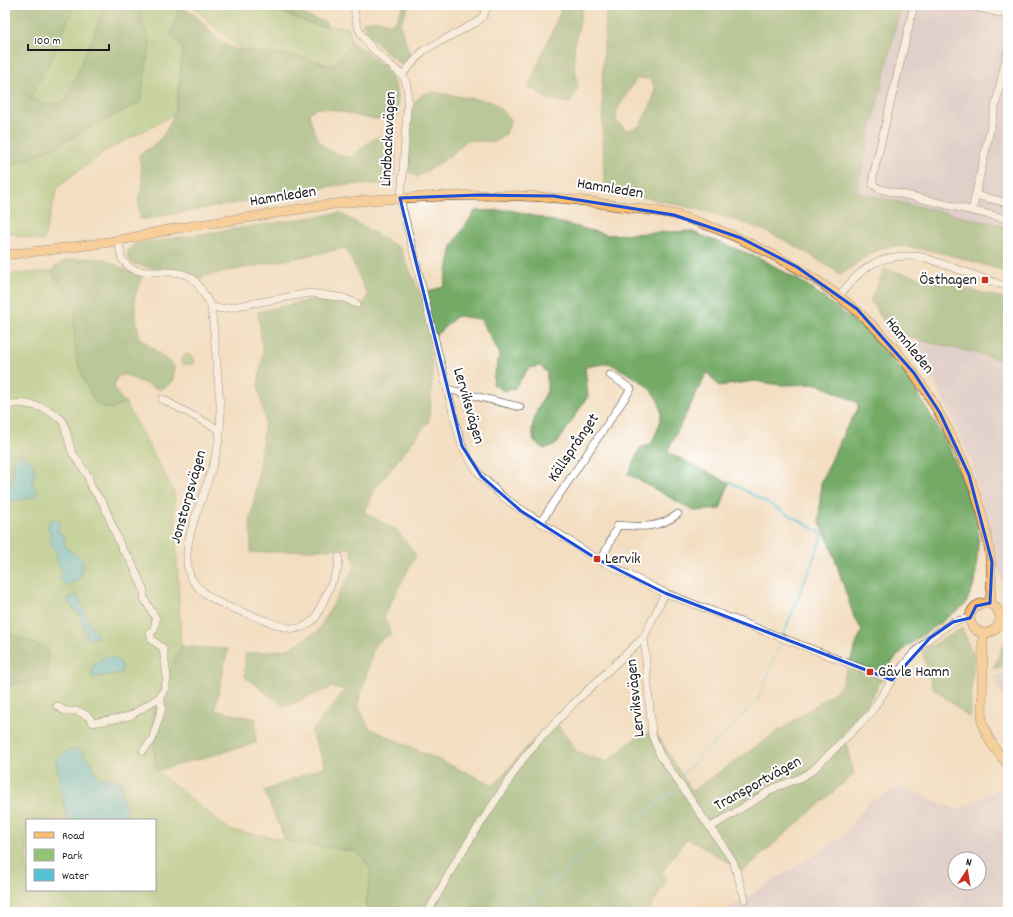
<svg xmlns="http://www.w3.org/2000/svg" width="1013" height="917" font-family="Dekko,sans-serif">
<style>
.industrial{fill:#ccbed4;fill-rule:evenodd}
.green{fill:#92c474;stroke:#577048;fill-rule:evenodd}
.forest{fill:#75aa66;stroke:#486341;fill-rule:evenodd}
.water{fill:#58c2d5;stroke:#3a6f78}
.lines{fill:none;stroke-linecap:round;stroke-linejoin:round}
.stream{stroke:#58c2d5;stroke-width:1.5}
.minor-casing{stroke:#3c3935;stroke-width:8}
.major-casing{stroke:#3c3935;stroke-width:10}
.minor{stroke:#fff;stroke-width:7}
.major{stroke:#fcbd6e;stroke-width:9}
.marked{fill:none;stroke:#1d4ed8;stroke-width:3;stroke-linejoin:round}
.poi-dot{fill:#c8321e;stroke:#fff;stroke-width:1.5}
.labels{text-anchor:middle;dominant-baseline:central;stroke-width:4;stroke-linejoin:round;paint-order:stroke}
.street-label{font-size:16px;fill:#1c1c1c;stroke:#fff}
.poi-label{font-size:16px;fill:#1c1c1c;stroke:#fff;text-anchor:start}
</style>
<rect width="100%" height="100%" fill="#fff"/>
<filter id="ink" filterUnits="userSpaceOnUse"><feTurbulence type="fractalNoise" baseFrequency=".025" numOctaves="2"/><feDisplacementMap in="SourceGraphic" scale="8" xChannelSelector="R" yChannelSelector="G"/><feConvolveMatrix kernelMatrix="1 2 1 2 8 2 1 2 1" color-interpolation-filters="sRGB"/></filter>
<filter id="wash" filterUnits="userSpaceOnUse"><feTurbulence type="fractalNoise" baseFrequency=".012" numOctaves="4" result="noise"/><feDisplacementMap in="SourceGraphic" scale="16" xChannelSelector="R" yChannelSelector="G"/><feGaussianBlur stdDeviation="0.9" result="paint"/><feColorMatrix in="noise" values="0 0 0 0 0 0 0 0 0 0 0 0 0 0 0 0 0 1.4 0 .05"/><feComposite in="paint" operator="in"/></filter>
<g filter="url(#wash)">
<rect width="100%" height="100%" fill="#f3dec1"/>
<g class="industrial">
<path d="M901 5H1008V227L856 193Z"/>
<path d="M915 339 1008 361V586L1002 584 972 463Z"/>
<path d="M1008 671V711L994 677Z"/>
<path d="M901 787 958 810 998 789 1008 796V912H723L840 839 869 802ZM955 859H979V883H955Z"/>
</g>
<g class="green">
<path d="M5 5H180L171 34 183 48 175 114 104 152 58 186 43 241 5 232Z"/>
<path d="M191 5H269L290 16 318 26 348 27 352 43 333 66 295 56 243 52Z"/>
<path d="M51 271 76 305C72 348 77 366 97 405L111 409 125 402 174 492 181 646 152 709 156 771 230 830 357 852 371 869 365 912H5V275ZM27 820H155V890H27Z"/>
<path d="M188 354 195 360 194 364H183L181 361 185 355Z"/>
</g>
<g class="forest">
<path d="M11 5H75L48 65 30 98 46 105 65 102 106 5H136L139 8 150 44 140 102 54 147 5 170V66H7Z"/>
<path d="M269 5H286L307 16 327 23 326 26C305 25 288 13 269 5Z"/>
<path d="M401 5H409L400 24 411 58 405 65 399 64 370 37 362 22 379 20 391 24 397 19 403 7Z"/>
<path d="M563 5H583L575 43 574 59 578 88 570 103 547 99 533 88H528Z"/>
<path d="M606 5H901L856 192 1008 227V273C983 264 903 238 880 249 866 255 854 266 841 275 817 259 793 243 767 232 715 210 658 201 604 189L602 84ZM637 78 650 79 655 88 652 102 643 120 638 127 627 130 616 121 617 110Z"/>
<path d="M179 8C206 14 206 36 229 46 250 55 272 52 294 56 307 58 320 63 333 66L352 43C382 62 402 77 397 116 368 126 346 108 316 108L309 113C315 140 322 153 351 157 366 146 377 130 394 138L396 157 393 184 339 185 140 220 138 198 143 185 139 155C147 149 157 144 163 135 181 112 179 76 183 48L171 34Z"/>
<path d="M433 92 493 102 511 120 506 134 495 142 467 140C453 156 436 166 417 177L409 172 407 140 412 104 423 94Z"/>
<path d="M510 210 609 235 690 231 762 259 807 285 867 331 909 379 948 444 972 504 979 533 975 583 965 605 905 648 891 663 867 705 843 733 854 774 743 871 687 838 662 872 667 880 648 912H365L371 869 358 852 286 841 264 791 325 766 311 732 345 690 333 687 285 707 245 677V654L288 649 318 631 355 565 350 548 251 553 250 521 256 490 265 420 258 385 263 353 258 312 314 299 360 308 368 296 346 248 205 276 202 280C190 271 181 270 167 270 155 269 144 266 133 264L127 256 129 249 134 244 340 213 400 248 421 295 444 286 452 246 475 211ZM457 316 480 319 500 354 494 375 493 384 503 391 514 389 529 368 540 366 547 372V391L537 410 532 428 534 441 544 449 557 444 588 396 585 367 609 363C628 374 659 386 661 412 662 423 655 435 651 444L640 448 628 474 694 511 720 509 729 483 667 452 707 372 719 386 755 381 781 385 818 384 858 403V409L844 432 821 483 819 521 830 544 854 617 862 630 839 689 692 791 655 732 639 735 607 762 577 752 558 725 541 731 494 785 369 728 358 705 375 644 391 634 384 616 416 555 397 530 365 513 375 489 429 421 433 377 429 341Z"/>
<path d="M92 258 104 259 142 278 135 295V312L140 338 174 366C175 380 172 384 160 390L125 375 118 376C111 388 116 393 125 402L111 409 97 405C90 391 80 375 77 360 73 341 74 323 76 305L51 271C62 258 76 259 92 258Z"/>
<path d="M885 269 1008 299V361L891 333 870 300Z"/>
<path d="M5 594 11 633 48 650V681L5 685Z"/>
<path d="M962 628 974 657 970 718 933 688 922 651Z"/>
<path d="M1007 637 1008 665 993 669Z"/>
<path d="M181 646 228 649 215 710 256 719V743L156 771 152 709Z"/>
</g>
<g class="water">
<path d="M19 454C36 461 36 467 32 484L39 494C30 498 14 504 5 498V490L12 480 13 460Z"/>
<path d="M50 520 60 521 58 532 65 537C61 556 83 550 83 564 83 569 80 575 79 580L67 585 59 579 62 570C55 561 58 550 50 542L51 533 48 529Z"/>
<path d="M78 596C86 610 87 622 98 637L87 639 79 613 69 605V597Z"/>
<path d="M106 656 114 658 122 664V673L92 678 93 666Z"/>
<path d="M79 749 90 762 98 777 120 780 122 796 127 813 111 820H69L66 817 56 760 68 750Z"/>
</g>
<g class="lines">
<g class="stream">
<path d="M730 482 823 534 783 636"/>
<path d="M681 781 684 773 759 698 781 641"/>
<path d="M528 912 530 902 584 853 677 790 678 787"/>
</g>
</g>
</g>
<g filter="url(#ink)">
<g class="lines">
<defs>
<g id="minor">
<path d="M355 5C351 37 381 56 402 75L406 82 408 94 402 186 400 198 456 425 462 446 470 460 481 476 504 498 597 559 665 593 892 680"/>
<path d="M914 5 873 176V185L880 189 1008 219"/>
<path d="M967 5 1008 15"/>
<path d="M402 75 424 50 477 22 483 16 488 5"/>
<path d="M975 195 1008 203"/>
<path d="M972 211 1008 49"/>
<path d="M118 241C120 246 120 254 122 259 137 284 175 262 194 280 201 287 206 298 211 306L221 309 310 293 344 298 357 304"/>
<path d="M839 296C863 265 882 252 923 257L1008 287"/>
<path d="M211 306C214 330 216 354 218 379 219 395 222 413 220 430 219 445 215 460 210 474 202 503 175 554 193 581 208 603 241 611 264 620 284 628 300 636 316 617L338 569 339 557"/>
<path d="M447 389 520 407"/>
<path d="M162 399 220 430"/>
<path d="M5 405 21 403 41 407 55 414 63 421 72 452 88 476 91 487 103 503 122 549 130 559 144 590V598L156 619 154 630 150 633 152 640 163 648 167 677 165 688 160 697 162 708 152 740 143 751"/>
<path d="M540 523 631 389 610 375"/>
<path d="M601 561 618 525C641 527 658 529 678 514"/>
<path d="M1001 615 1008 614"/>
<path d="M999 626 1008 624"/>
<path d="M644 637 652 735 660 755 733 861 745 899"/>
<path d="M57 706 65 711H78L88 716 93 723 130 716 160 697"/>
<path d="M711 827 776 787 798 779 812 771 870 714 892 680 911 656 930 638 953 622 970 618"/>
<path d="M428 912 456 861 522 760 542 736 573 704 644 637 665 593"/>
</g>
<g id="major">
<path d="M5 255C43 250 82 247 120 240 134 238 148 234 162 231 192 225 222 222 252 217 283 212 313 206 343 203 369 199 396 199 422 197 486 194 548 194 611 205 633 208 656 210 677 215 711 225 742 239 773 255 835 286 888 332 926 391 963 450 999 532 990 603"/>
<circle cx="985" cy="618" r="15"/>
<path d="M983 634 982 722C987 739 996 751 1008 765"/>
</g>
</defs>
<use href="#minor" class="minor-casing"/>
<use href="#major" class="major-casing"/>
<use href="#minor" class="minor"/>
<use href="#major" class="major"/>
</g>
</g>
<path d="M0 0H1013V917H0ZM479 195 553 196 674 215 741 238 797 267 857 309 914 373 940 413 969 475 992 562 990 603 976 606 970 618 953 622 930 638 892 680 665 593 597 559 521 511 481 476 462 446 400 198Z" fill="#f3dec1" fill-opacity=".55" fill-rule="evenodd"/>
<path class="marked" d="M479 195 553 196 674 215 741 238 797 267 857 309 914 373 940 413 969 475 992 562 990 603 976 606 970 618 953 622 930 638 892 680 665 593 597 559 521 511 481 476 462 446 400 198Z"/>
<g class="poi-dot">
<rect x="981" y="276" width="8" height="8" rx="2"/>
<rect x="593" y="555" width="8" height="8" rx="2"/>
<rect x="866" y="668" width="8" height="8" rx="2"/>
</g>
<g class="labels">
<g class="street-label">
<text transform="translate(389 139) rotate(-87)">Lindbackavägen</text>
<text transform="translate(610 189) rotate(9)">Hamnleden</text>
<text transform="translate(283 197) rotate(-9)">Hamnleden</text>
<text transform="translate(909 346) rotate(51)">Hamnleden</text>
<text transform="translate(468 406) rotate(74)">Lerviksvägen</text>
<text transform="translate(574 448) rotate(-56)">Källsprånget</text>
<text transform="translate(189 497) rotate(-74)">Jonstorpsvägen</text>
<text transform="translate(636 698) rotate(-96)">Lerviksvägen</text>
<text transform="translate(758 784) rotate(-29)">Transportvägen</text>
</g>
<g class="poi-label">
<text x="977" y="280" text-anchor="end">Östhagen</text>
<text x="605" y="559">Lervik</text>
<text x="878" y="672">Gävle Hamn</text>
</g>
</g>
<rect width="1013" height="917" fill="none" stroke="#fff" stroke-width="20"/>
<rect x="26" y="819" width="130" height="72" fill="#ffffff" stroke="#a4a4a4"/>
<rect x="34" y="832" width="20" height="6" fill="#fcbd6e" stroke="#a4a4a4"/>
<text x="62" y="839" font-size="12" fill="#1c1c1c">Road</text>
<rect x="34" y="849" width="20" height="12" fill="#92c474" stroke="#a4a4a4"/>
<text x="62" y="859" font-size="12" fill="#1c1c1c">Park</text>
<rect x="34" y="869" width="20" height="12" fill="#58c2d5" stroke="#a4a4a4"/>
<text x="62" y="879" font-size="12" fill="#1c1c1c">Water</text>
<g transform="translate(967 871) rotate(12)"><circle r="19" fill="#ffffff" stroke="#a4a4a4"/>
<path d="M0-3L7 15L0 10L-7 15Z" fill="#c8321e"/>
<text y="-6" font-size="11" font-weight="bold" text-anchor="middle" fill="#1c1c1c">N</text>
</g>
<path d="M28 44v6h81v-6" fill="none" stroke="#1c1c1c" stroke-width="2"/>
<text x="34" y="44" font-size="12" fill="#1c1c1c" stroke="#ffffff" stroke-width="3" paint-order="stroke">100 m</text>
</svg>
